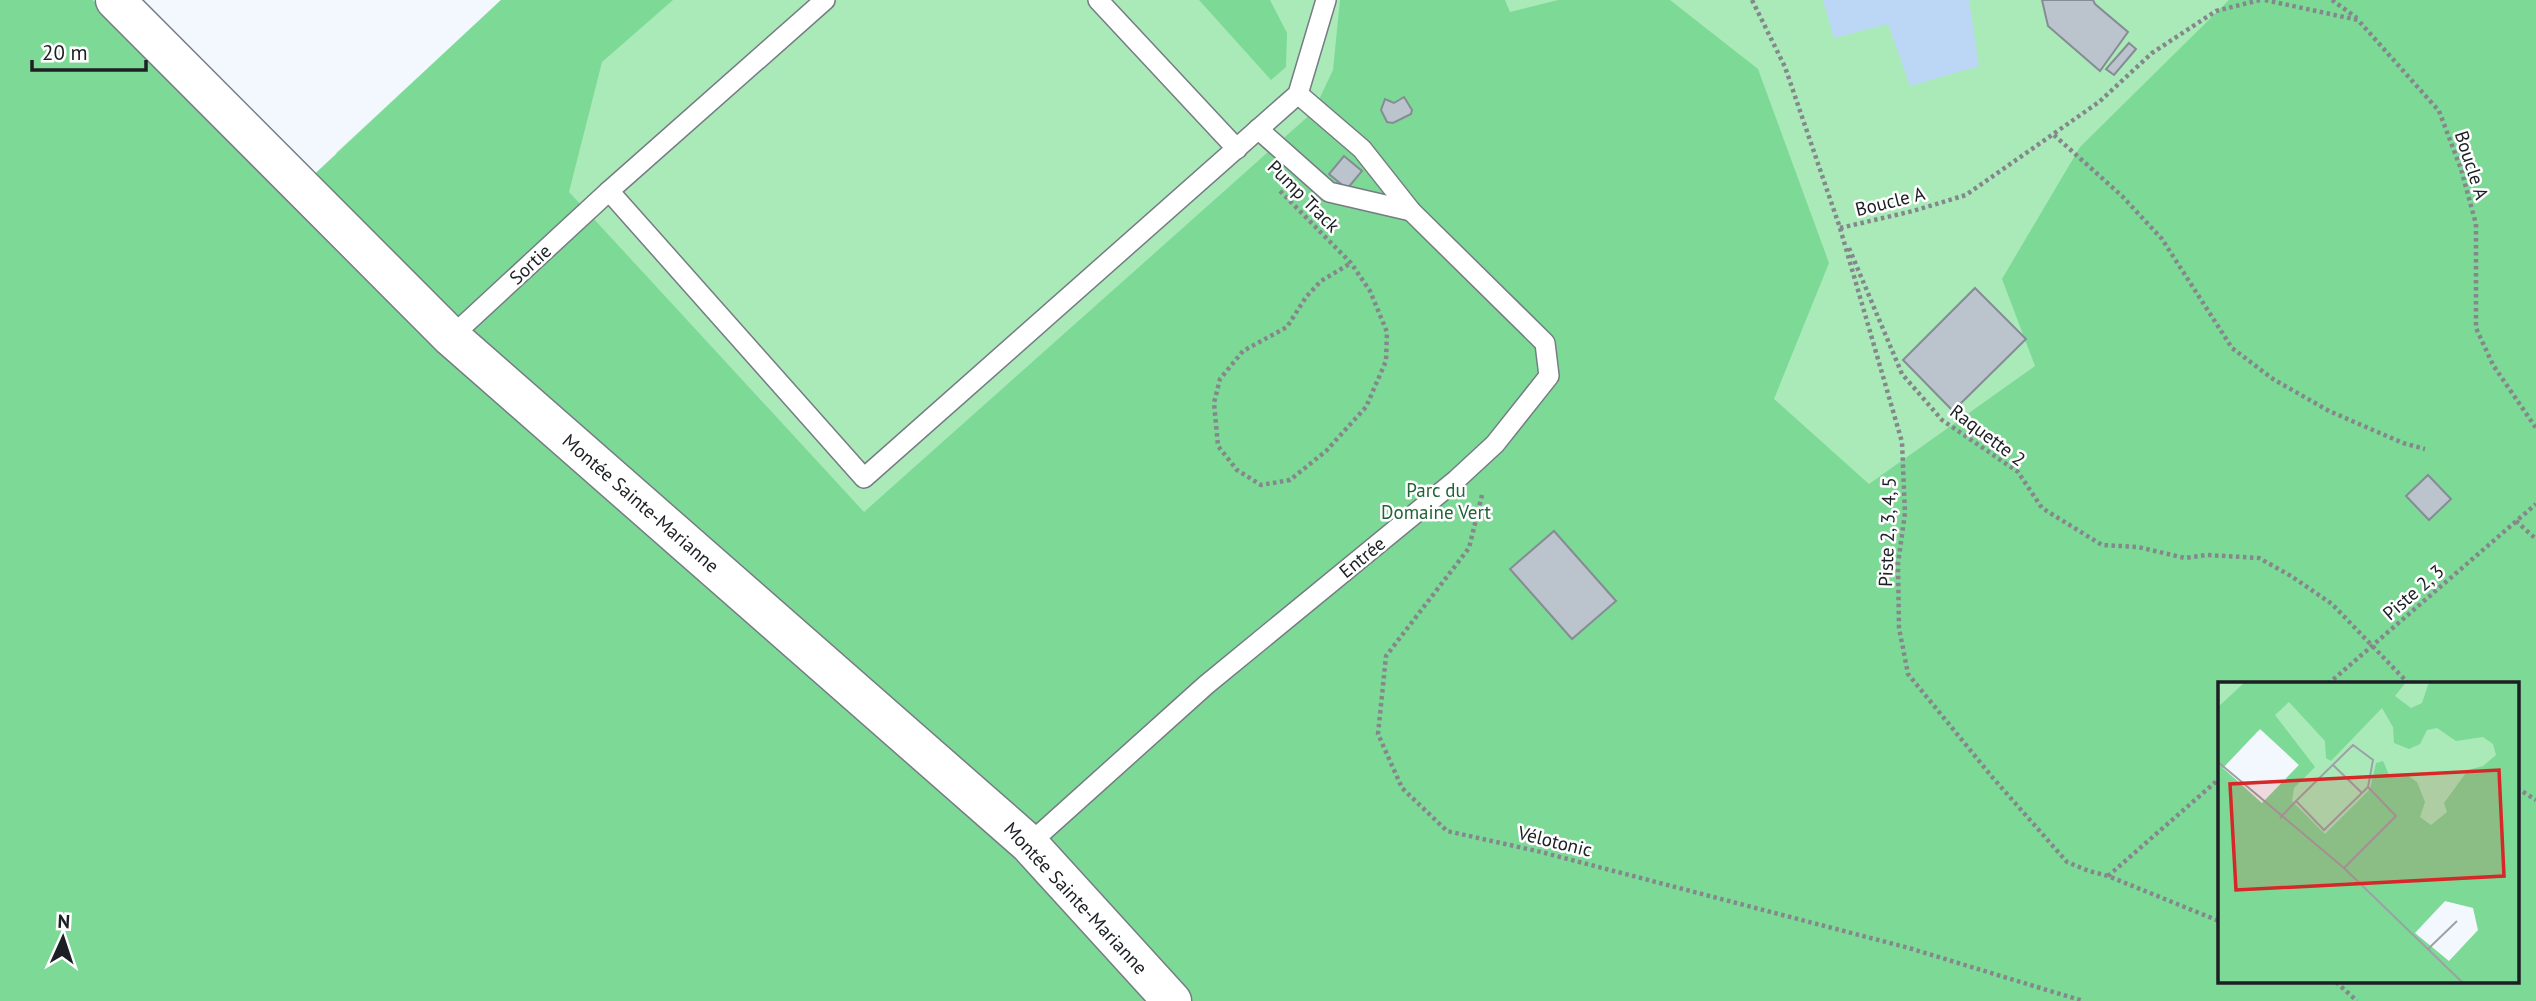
<svg xmlns="http://www.w3.org/2000/svg" width="2536" height="1001" font-family="'PT Sans',sans-serif">
<style>
.green{fill:#a9eab8;fill-rule:evenodd}
.forest{fill:#7dd996;fill-rule:evenodd}
.water{fill:#bcd7f6}
.building{fill:#bbc3cc;stroke:#858c95;stroke-width:2}
.lines{fill:none;stroke-linecap:round;stroke-linejoin:round}
.lane-casing{stroke:#757c84;stroke-width:22}
.secondary-casing{stroke:#757c84;stroke-width:41}
.path{stroke:#84888d;stroke-width:4.5;stroke-dasharray:3.5 3.5;stroke-linecap:butt}
.lane{stroke:#fff;stroke-width:19}
.secondary{stroke:#fff;stroke-width:38}
.labels{text-anchor:middle;dominant-baseline:central;stroke-width:5;stroke-linejoin:round;paint-order:stroke}
.street-label{font-size:19px;fill:#1c1f23;stroke:#fff}
.park-label{font-size:19px;fill:#236338;stroke:#fff}
.inset-road{fill:none;stroke:#9da1a6;stroke-width:2}
.view{fill:#d62828;fill-opacity:0.15;stroke:#d62828;stroke-width:3.5}
.inset-edge{fill:none;stroke:#1c1f23;stroke-width:3.5}
</style>
<rect width="100%" height="100%" fill="#f3f8fe"/>
<path class="green" d="M501 0H2536V1001H1183L336 153ZM2219 684H2517V982H2219Z"/>
<g class="forest">
<path d="M0 0H93L291 196 501 0H673L602 62 569 192 864 512 1313 112 1333 70 1340 0H1505L1510 12 1558 0H1670L1758 69 1829 263 1774 399 1869 484 2035 366 2002 279 2080 147 2229 0H2536V1001H0ZM2219 684H2517V982H2219Z"/>
<path d="M1199 0H1270L1287 33 1286 67 1271 80Z"/>
</g>
<path class="water" d="M1823 0H1969L1979 66 1910 86 1888 24 1834 38Z"/>
<g class="building">
<path d="M2042 0H2093L2095 4 2128 32 2100 71 2048 26Z"/>
<path d="M2129 43 2136 49 2114 75 2106 69Z"/>
<path d="M1404 97 1412 110 1411 114 1393 123 1387 122 1381 110 1385 99 1394 103Z"/>
<path d="M1344 156 1362 171 1347 189 1329 174Z"/>
<path d="M1975 288 2026 339 1953 411 1903 360Z"/>
<path d="M2428 475 2451 499 2429 520 2406 496Z"/>
<path d="M1554 531 1616 601 1572 639 1510 569Z"/>
</g>
<g class="lines">
<defs>
<g id="lane">
<path d="M825 0 609 191 864 478 1298 94 1326 0"/>
<path d="M1098 0 1237 149"/>
<path d="M1258 129 1329 192 1411 211"/>
<path d="M451 337 609 191"/>
<path d="M1029 844 1206 685 1456 480 1495 444 1549 376 1545 343 1411 211 1362 149 1298 94"/>
</g>
<path id="secondary" d="M115 0 451 337 1029 844 1172 1001"/>
</defs>
<use href="#lane" class="lane-casing"/>
<use href="#secondary" class="secondary-casing"/>
<g class="path">
<path d="M1752 0 1785 67 1840 228 1902 442 1905 513 1898 564 1899 628 1908 674 1993 778 2067 862 2089 871 2108 876 2219 921"/>
<path d="M2265 0 2358 20 2439 111 2461 169 2476 224V328L2493 365 2536 428"/>
<path d="M2332 0 2357 18"/>
<path d="M2054 135 2122 196 2162 239 2232 348 2273 379 2329 411 2403 443 2425 449"/>
<path d="M1280 191 1351 263 1370 291 1387 332 1386 361 1366 407 1326 451 1290 480 1261 485 1237 470 1218 446 1214 403 1220 379 1243 351 1287 327 1306 297 1321 281 1351 263"/>
<path d="M1840 228 1913 211 1966 195 2099 102 2152 53 2216 11 2260 0"/>
<path d="M1849 248 1902 374 1942 420 2018 472 2042 508 2102 545 2138 547 2185 558 2207 555 2259 558 2291 576 2332 604 2409 684"/>
<path d="M1482 495 1469 548 1386 656 1378 734 1402 788 1447 831 1541 852 1909 948 2083 1001"/>
<path d="M2516 521 2536 539"/>
<path d="M2328 684 2536 504"/>
<path d="M2517 788 2536 800"/>
<path d="M2108 876 2219 779"/>
<path d="M2336 982 2357 1001"/>
</g>
<use href="#lane" class="lane"/>
<use href="#secondary" class="secondary"/>
</g>
<g class="labels">
<g class="street-label">
<text transform="translate(2472 165) rotate(72)">Boucle A</text>
<text transform="translate(1304 196) rotate(45)">Pump Track</text>
<text transform="translate(1890 201) rotate(-14)">Boucle A</text>
<text transform="translate(530 264) rotate(-43)">Sortie</text>
<text transform="translate(1988 435) rotate(37)">Raquette 2</text>
<text transform="translate(641 503) rotate(41)">Montée Sainte-Marianne</text>
<text transform="translate(1887 532) rotate(-88)">Piste 2, 3, 4, 5</text>
<text transform="translate(1362 557) rotate(-39)">Entrée</text>
<text transform="translate(2413 592) rotate(-41)">Piste 2, 3</text>
<text transform="translate(1555 841) rotate(14)">Vélotonic</text>
<text transform="translate(1076 898) rotate(47)">Montée Sainte-Marianne</text>
</g>
<g class="park-label">
<text x="1436" y="490">Parc du<tspan x="1436" dy="22">Domaine Vert</tspan></text>
</g>
</g>
<g transform="translate(2218 682)">
<rect width="301" height="301" fill="#f3f8fe"/>
<path d="M0 0H301V301L262 248 257 225 227 219 196 249 49 117 81 83 43 47 0 72Z" fill="#a9eab8"/>
<path d="M27 0H188L177 14 193 26 204 21 211 0H301V301H0V25ZM71 20 107 59 108 76 113 79 164 26 175 45 176 61 191 67 202 62 209 48 219 46 238 59 265 55 275 62 278 73 265 84 250 88 226 121 229 130 213 143 202 135 207 120 199 100 186 91 172 95 165 79 158 81 152 107 107 152 74 119 76 106 97 85 57 33ZM42 47 81 83 44 121 5 86ZM227 219 255 226 260 248 231 279 197 251Z" fill="#7dd996" fill-rule="evenodd"/>
<path class="inset-road" d="M135 63 155 78 150 105 106 148 78 119ZM0 80 126 186 245 301M115 83 144 111M62 136 78 119M126 186 178 134 150 105M209 268 239 239"/>
<path class="view" d="M281 88 286 194 18 208 12 102Z"/>
<rect width="301" height="301" class="inset-edge"/>
</g>
<g transform="translate(63 938) rotate(3)" stroke="#ffffff" stroke-width="5" paint-order="stroke">
<path d="M0-5L12 26L0 18L-12 26Z" fill="#1c1f23"/>
<text y="-10" font-size="19" font-weight="bold" text-anchor="middle" fill="#1c1f23">N</text>
</g>
<path d="M32 60v10h114v-10" fill="none" stroke="#1c1f23" stroke-width="3.5"/>
<text x="42" y="60" font-size="21" fill="#1c1f23" stroke="#ffffff" stroke-width="5" paint-order="stroke">20 m</text>
</svg>
